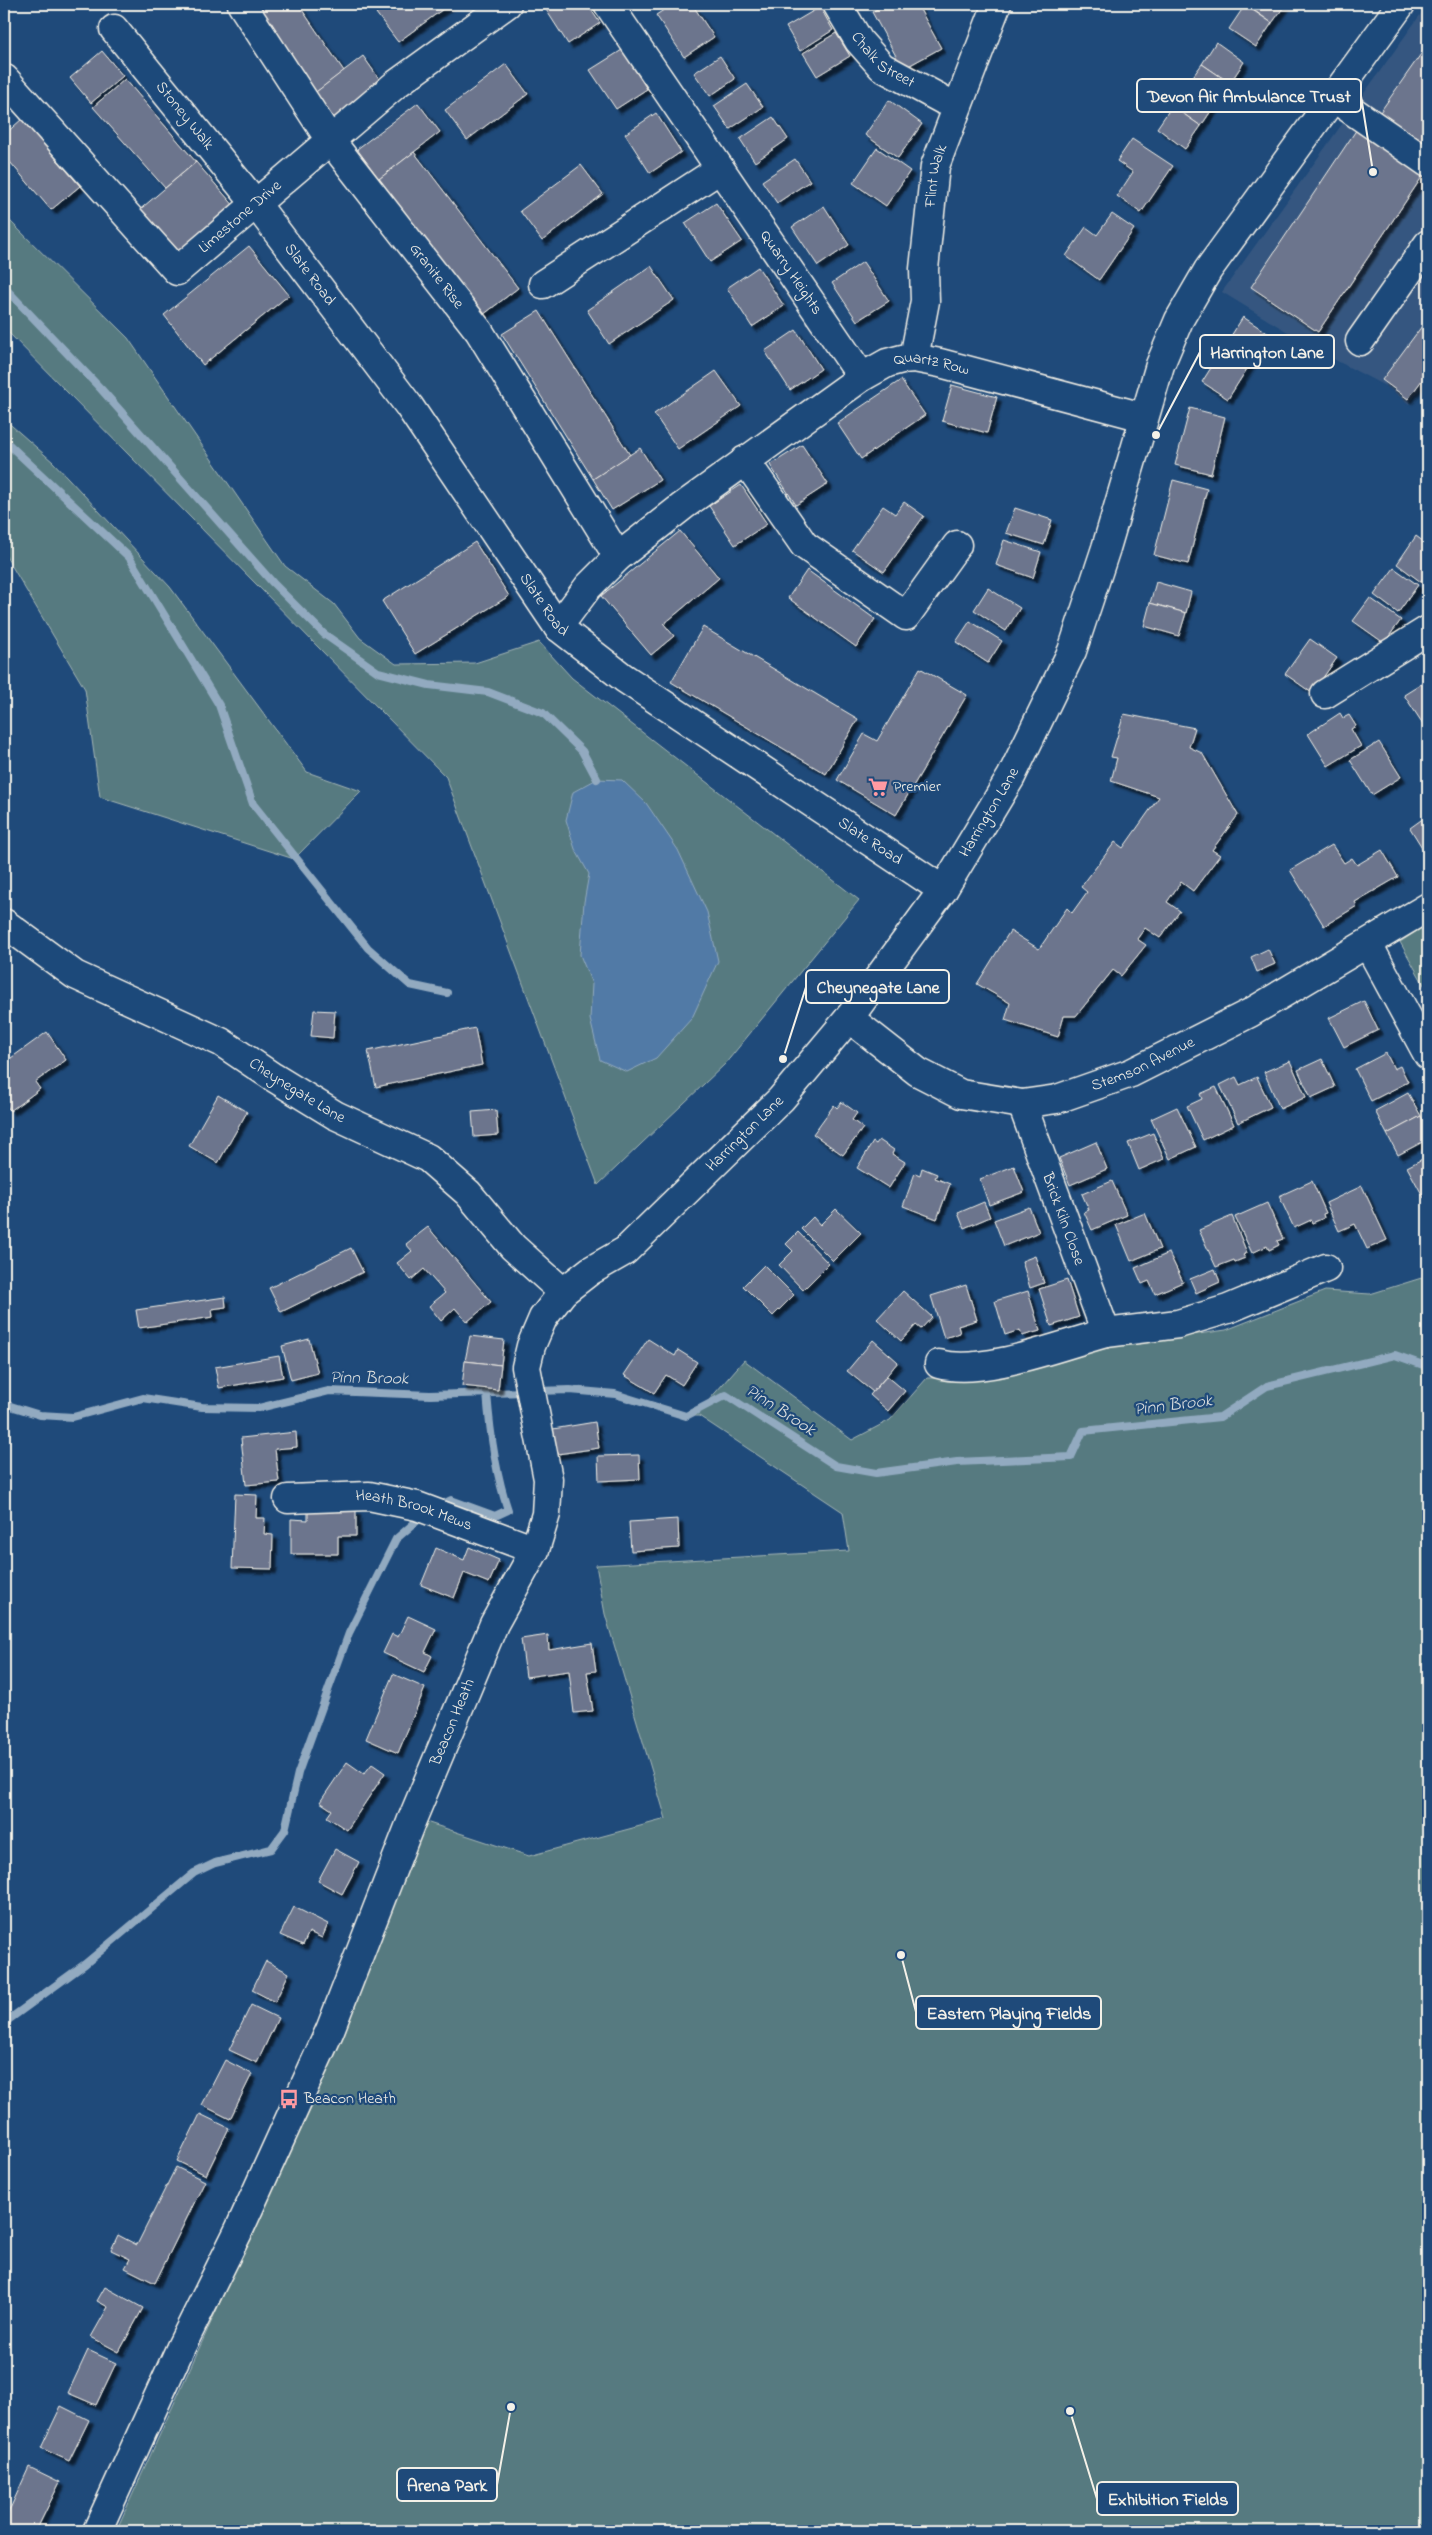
<svg xmlns="http://www.w3.org/2000/svg" width="1432" height="2535" font-family="'Indie Flower',sans-serif">
<style>
.built{fill:#365780}
.green{fill:#567a80;stroke:#a5b6b4}
.water{fill:#517aa6;stroke:#92aac0}
.lines{fill:none;stroke-linecap:round;stroke-linejoin:round}
.stream{stroke:#92aac0;stroke-width:8}
.building{fill:#6c748d;stroke:#f4f1e8;filter:url(#shadow)}
.minor-casing{stroke:#f4f1e8;stroke-width:31}
.minor{stroke:#1f4a7a;stroke-width:28}
.labels{text-anchor:middle;dominant-baseline:central;stroke-width:4.5;stroke-linejoin:round;paint-order:stroke}
.street-label{font-size:16px;fill:#f4f1e8;stroke:#1f4a7a}
.poi-label{font-size:16px;fill:#f4f1e8;stroke:#1f4a7a;text-anchor:start}
.water-label{font-size:18px;font-style:italic;fill:#dcdfde;stroke:#1f4a7a}
.leader{fill:none;stroke:#f4f1e8;stroke-width:2}
.callout-dot{fill:#f4f1e8;stroke:#1f4a7a;stroke-width:2}
.callout{fill:#1f4a7a;stroke:#f4f1e8;stroke-width:2}
.callout-label{font-size:18px;text-anchor:middle;font-weight:bold;fill:#f4f1e8}
</style>
<defs>
<filter id="shadow"><feDropShadow dx="4.5" dy="4.5" stdDeviation="1" flood-color="#0009"/></filter>
</defs>
<rect width="100%" height="100%" fill="#1f4a7a"/>
<filter id="ink" filterUnits="userSpaceOnUse"><feTurbulence type="fractalNoise" baseFrequency=".02" numOctaves="2"/><feDisplacementMap in="SourceGraphic" scale="10" xChannelSelector="R" yChannelSelector="G"/><feConvolveMatrix kernelMatrix="1 2 1 2 8 2 1 2 1" color-interpolation-filters="sRGB"/></filter>
<g filter="url(#ink)">
<path class="built" d="M1428 4V379L1409 404 1387 387 1322 353 1222 292Z"/>
<g class="green">
<path d="M4 215 128 338 285 566 334 604 360 638 396 664 475 663 539 642 572 678 859 900 725 1064 598 1185 446 777 4 328Z"/>
<path d="M4 419 53 462 170 587 307 772 361 791 294 859 100 797 85 689 4 553Z"/>
<path d="M1428 924V992L1400 942Z"/>
<path d="M1428 1276V2531H116L333 2054 426 1822 529 1856 666 1819 605 1614 596 1565 849 1551 843 1512 699 1416H695L744 1360 852 1440 890 1420 927 1378 1004 1377 1098 1349 1226 1330 1325 1291 1370 1294Z"/>
</g>
<path class="water" d="M597 779 622 780 646 803 678 850 707 912 718 961 692 1018 656 1058 627 1072 600 1060 590 1019 592 984 580 955 584 902 589 874 575 849 566 820 573 792Z"/>
<g class="lines">
<g class="stream">
<path d="M4 287 101 389 273 583 324 634 378 672 429 685 488 692 543 713 582 751 597 779"/>
<path d="M4 440 129 557 219 705 253 804 368 948 410 985 447 993"/>
<path d="M537 1391 570 1390 615 1394 686 1416 726 1395 836 1466 876 1473 957 1462 1071 1457 1083 1431 1220 1417 1267 1386 1395 1355 1426 1366 1428 1364"/>
<path d="M4 1404 40 1415 73 1417 143 1398 202 1407 259 1408 329 1391 430 1395 525 1392"/>
<path d="M439 1506 451 1500 495 1516 508 1510C495 1472 490 1433 487 1393"/>
<path d="M4 2023 85 1964 194 1873 215 1863 271 1849 285 1830 298 1773 349 1633 396 1539 425 1514"/>
</g>
</g>
<g class="building">
<path d="M258 4H298L344 71 312 95 252 8Z"/>
<path d="M388 4H450L398 42 376 13Z"/>
<path d="M545 4H587L600 23 568 44 543 5Z"/>
<path d="M673 4H692L714 37 684 57 656 15Z"/>
<path d="M886 4H917L941 48 903 69 872 12Z"/>
<path d="M1245 4H1286L1272 23Z"/>
<path d="M1245 5 1272 23 1256 47 1229 29Z"/>
<path d="M820 7 833 30 800 51 786 27Z"/>
<path d="M836 33 850 56 817 76 803 53Z"/>
<path d="M1216 42 1244 62 1230 83 1202 64Z"/>
<path d="M1428 44V150L1378 115Z"/>
<path d="M622 50 647 89 616 109 590 70Z"/>
<path d="M102 51 123 76 91 103 70 78Z"/>
<path d="M363 56 385 87 334 125 312 95Z"/>
<path d="M720 56 735 79 710 96 694 73Z"/>
<path d="M506 64 528 94 467 140 445 110Z"/>
<path d="M1202 64 1230 83 1215 105 1186 86Z"/>
<path d="M125 79 196 162 165 188 93 107Z"/>
<path d="M747 84 763 107 730 129 714 106Z"/>
<path d="M1186 86 1215 105 1201 126 1172 106Z"/>
<path d="M889 100 922 124 898 158 865 135Z"/>
<path d="M418 103 440 132 379 179 357 149Z"/>
<path d="M1172 106 1201 126 1185 149 1157 128Z"/>
<path d="M656 113 681 152 650 173 625 134Z"/>
<path d="M773 117 788 139 755 162 740 139Z"/>
<path d="M22 119 80 186 51 210 4 155V135Z"/>
<path d="M1359 126 1426 171 1318 332 1251 287Z"/>
<path d="M1132 139 1173 166 1141 213 1117 196 1133 172 1117 161Z"/>
<path d="M877 148 910 171 886 206 853 183Z"/>
<path d="M414 152 518 288 483 315 379 179Z"/>
<path d="M795 159 810 181 777 203 762 181Z"/>
<path d="M196 162 236 208 177 258 137 212Z"/>
<path d="M581 165 603 194 542 241 520 211Z"/>
<path d="M716 203 742 241 710 262 685 223Z"/>
<path d="M824 206 849 245 818 266 792 227Z"/>
<path d="M1112 214 1134 229 1099 280 1066 256 1086 227 1097 235Z"/>
<path d="M249 246 289 295 203 365 164 315Z"/>
<path d="M863 262 889 301 857 321 832 283Z"/>
<path d="M651 266 674 300 609 344 587 310Z"/>
<path d="M758 267 784 306 752 327 727 288Z"/>
<path d="M539 311 630 455 593 479 502 334Z"/>
<path d="M1243 317 1269 334 1228 399 1202 382Z"/>
<path d="M1422 326 1428 330V372L1408 399 1382 380Z"/>
<path d="M796 330 821 369 790 390 765 351Z"/>
<path d="M716 371 741 406 678 449 654 414Z"/>
<path d="M901 380 925 415 861 459 837 423Z"/>
<path d="M952 385 997 397 987 433 942 421Z"/>
<path d="M1190 408 1225 417 1211 474 1175 465Z"/>
<path d="M802 445 828 484 796 505 770 465Z"/>
<path d="M640 448 660 480 612 510 593 479Z"/>
<path d="M1173 480 1207 489 1188 564 1154 555Z"/>
<path d="M741 485 767 524 735 545 709 506Z"/>
<path d="M904 502 924 516 884 572 852 550 883 506 895 514Z"/>
<path d="M1015 508 1052 520 1044 545 1006 533Z"/>
<path d="M1428 529V541L1423 537Z"/>
<path d="M680 531 719 578 664 624 674 636 651 655 601 596Z"/>
<path d="M1416 536 1428 545V572L1421 582 1397 564Z"/>
<path d="M1004 540 1041 552 1033 578 996 565Z"/>
<path d="M475 542 509 596 415 654 382 601Z"/>
<path d="M1394 568 1418 585 1398 613 1374 595Z"/>
<path d="M807 570 875 619 856 647 788 598Z"/>
<path d="M1156 582 1191 592 1186 613 1150 603Z"/>
<path d="M988 588 1020 608 1006 631 974 610Z"/>
<path d="M1370 598 1401 620 1384 643 1353 621Z"/>
<path d="M1150 603 1186 613 1179 636 1144 626Z"/>
<path d="M970 621 1002 641 988 663 956 642Z"/>
<path d="M703 627 858 719 826 774 671 682Z"/>
<path d="M1310 639 1337 658 1312 693 1285 674Z"/>
<path d="M920 668 967 695 896 815 837 780 864 734 877 741Z"/>
<path d="M1428 680V725L1425 727 1404 695Z"/>
<path d="M1340 713 1343 718 1349 715 1356 726 1351 729 1361 746 1328 766 1308 734Z"/>
<path d="M1124 714 1195 728 1189 747 1202 753 1238 815 1212 850 1220 855 1193 891 1181 882 1167 902 1180 911 1160 938 1145 928 1137 939 1146 945 1121 976 1113 970 1076 1016H1064L1058 1037 1005 1020 1010 1003 977 984 1010 931 1039 949 1067 908 1072 913 1087 892 1081 887 1115 842 1123 848 1159 797 1111 781 1117 758 1111 757Z"/>
<path d="M1379 742 1401 777 1372 795 1350 760Z"/>
<path d="M1428 815V857L1410 828Z"/>
<path d="M1332 845 1344 863 1352 858 1357 865 1382 850 1398 877 1355 902 1357 906 1324 926 1290 870Z"/>
<path d="M1268 949 1275 964 1257 972 1251 957Z"/>
<path d="M1364 1001 1378 1030 1344 1047 1329 1018Z"/>
<path d="M314 1010 335 1011 333 1038 311 1036Z"/>
<path d="M475 1028 482 1065 376 1087 368 1051Z"/>
<path d="M47 1032 66 1060 35 1082 40 1089 10 1111 4 1101V1063Z"/>
<path d="M1386 1053 1394 1069 1400 1066 1408 1082 1371 1101 1355 1069Z"/>
<path d="M1322 1059 1335 1087 1311 1098 1298 1070Z"/>
<path d="M1290 1061 1306 1097 1280 1109 1264 1072Z"/>
<path d="M1236 1077 1240 1085 1257 1077 1271 1107 1238 1123 1220 1085Z"/>
<path d="M1216 1087 1234 1125 1203 1140 1187 1106 1202 1099 1200 1094Z"/>
<path d="M1408 1093 1421 1116 1387 1134 1375 1111Z"/>
<path d="M218 1095 247 1112 218 1163 189 1146Z"/>
<path d="M842 1102 857 1113 852 1120 863 1128 843 1155 813 1134 834 1105 837 1108Z"/>
<path d="M1177 1107 1196 1147 1170 1159 1151 1119Z"/>
<path d="M496 1110 498 1135 474 1137 472 1112Z"/>
<path d="M1421 1116 1428 1131V1139L1398 1155 1387 1134Z"/>
<path d="M1153 1133 1164 1159 1139 1170 1128 1143Z"/>
<path d="M879 1140 894 1150 892 1154 905 1162 889 1188 857 1168 873 1142 876 1144Z"/>
<path d="M1096 1142 1107 1169 1070 1185 1059 1158Z"/>
<path d="M1428 1156V1196L1424 1198 1407 1167Z"/>
<path d="M1014 1166 1024 1192 989 1205 980 1179Z"/>
<path d="M922 1168 937 1174 935 1178 950 1184 937 1219 903 1206 915 1173 920 1175Z"/>
<path d="M1112 1181 1127 1215 1092 1230 1084 1212 1089 1210 1082 1194Z"/>
<path d="M1312 1181 1326 1213 1323 1214 1324 1218 1312 1223 1311 1220 1294 1228 1279 1196Z"/>
<path d="M1362 1186 1387 1240 1367 1249 1355 1224 1339 1231 1326 1203Z"/>
<path d="M984 1202 990 1217 964 1228 958 1213Z"/>
<path d="M1267 1203 1283 1239 1277 1241 1279 1245 1269 1250 1267 1246 1252 1253 1235 1217Z"/>
<path d="M1029 1207 1039 1232 1004 1246 994 1220Z"/>
<path d="M836 1209 861 1233 833 1261 801 1229 813 1217 820 1225Z"/>
<path d="M1145 1213 1160 1249 1131 1261 1116 1225Z"/>
<path d="M1232 1216 1247 1253 1243 1255 1245 1258 1235 1262 1234 1260 1216 1267 1199 1230Z"/>
<path d="M428 1227 491 1302 467 1322 455 1308 441 1321 429 1306 445 1293 424 1269 411 1280 397 1263 412 1251 406 1244Z"/>
<path d="M798 1232 829 1264 803 1290 779 1265 793 1251 786 1244Z"/>
<path d="M351 1248 363 1272 281 1312 269 1288Z"/>
<path d="M1169 1253 1183 1282 1155 1294 1149 1281 1142 1284 1135 1268Z"/>
<path d="M1035 1256 1044 1283 1030 1288 1022 1261Z"/>
<path d="M764 1265 794 1295 773 1316 743 1286Z"/>
<path d="M1215 1269 1220 1282 1196 1293 1190 1279Z"/>
<path d="M1067 1280 1079 1317 1051 1326 1039 1289Z"/>
<path d="M966 1285 977 1320 958 1326 960 1333 944 1338 931 1296Z"/>
<path d="M903 1291 932 1317 921 1329 916 1325 901 1341 877 1319Z"/>
<path d="M1028 1291 1040 1331 1022 1336 1020 1330 1005 1335 995 1301Z"/>
<path d="M225 1297 226 1307 212 1309 213 1317 139 1328 136 1310Z"/>
<path d="M470 1336 504 1340 501 1365 465 1361Z"/>
<path d="M309 1339 318 1373 291 1380 282 1346Z"/>
<path d="M648 1339 675 1356 678 1350 697 1362 682 1385 666 1375 654 1393 624 1375Z"/>
<path d="M873 1340 898 1362 873 1392 847 1371Z"/>
<path d="M279 1356 283 1377 219 1388 215 1367Z"/>
<path d="M465 1361 501 1365 498 1390 462 1386Z"/>
<path d="M887 1376 905 1391 888 1411 870 1395Z"/>
<path d="M595 1422 599 1448 551 1455 547 1430Z"/>
<path d="M296 1432 297 1447 275 1449 279 1482 246 1485 241 1438Z"/>
<path d="M639 1455 640 1479 599 1481 598 1456Z"/>
<path d="M235 1494 257 1495 256 1518H265L264 1534 273 1535 272 1569 232 1568Z"/>
<path d="M308 1509 356 1510V1536H338V1554H291V1519L308 1520Z"/>
<path d="M678 1519 679 1548 631 1551 629 1522Z"/>
<path d="M469 1547 499 1560 489 1583 464 1573 454 1598 421 1585 436 1548 464 1560Z"/>
<path d="M408 1616 436 1629 425 1652 432 1656 424 1672 383 1653 392 1634 398 1637Z"/>
<path d="M548 1635 549 1650 592 1643 596 1671 587 1672 593 1711 574 1713 569 1671 526 1677 521 1639Z"/>
<path d="M393 1674 425 1688 398 1753 366 1739Z"/>
<path d="M347 1762 364 1774 372 1764 385 1773 347 1830 327 1817 332 1810 320 1802Z"/>
<path d="M335 1849 359 1862 342 1894 318 1881Z"/>
<path d="M294 1907 328 1924 322 1938 309 1932 303 1945 280 1935Z"/>
<path d="M266 1961 289 1973 275 2002 252 1990Z"/>
<path d="M251 2005 278 2018 257 2063 229 2050Z"/>
<path d="M225 2060 252 2074 230 2119 202 2105Z"/>
<path d="M200 2114 229 2128 206 2175 177 2161Z"/>
<path d="M176 2167 205 2181 155 2283 125 2268 130 2259 111 2250 118 2235 137 2245Z"/>
<path d="M105 2287 143 2308 119 2352 91 2337 108 2307 97 2301Z"/>
<path d="M88 2350 116 2363 96 2405 68 2393Z"/>
<path d="M61 2406 89 2420 69 2461 41 2448Z"/>
<path d="M29 2467 60 2482 36 2531H4V2522Z"/>
</g>
<g class="lines">
<defs>
<g id="minor">
<path id="s1" d="M608 4 862 377"/>
<path id="s2" d="M837 4 859 41 882 67 943 100"/>
<path id="s3" d="M242 5 330 140 479 331 618 557"/>
<path id="s4" d="M114 29 256 204 409 406 558 627 624 678 943 890"/>
<path id="s5" d="M5 79 177 271 395 85 507 4"/>
<path d="M1334 98 1428 163"/>
<path d="M543 284 720 169"/>
<path d="M1360 341 1428 244"/>
<path id="s6" d="M914 358 925 301 924 269 935 166 997 4"/>
<path d="M745 460 804 545 906 616 957 545"/>
<path id="s7" d="M558 627 588 587 618 557 683 506 862 377 887 363 902 359 914 358 940 363 1143 417"/>
<path d="M1325 694 1428 630"/>
<path id="s8" d="M4 923 75 975 221 1042 273 1077 335 1115 428 1158 468 1193 513 1247 563 1292"/>
<path d="M1368 944 1428 1055"/>
<path id="s9" d="M849 1018 918 1072 961 1094 1022 1104 1057 1099 1131 1073 1250 1013 1428 907"/>
<path d="M1106 1333 1178 1324 1228 1309 1326 1268"/>
<path d="M939 1364C983 1376 1061 1345 1106 1333L1022 1104"/>
<path id="s10" d="M288 1499 369 1496 417 1506 535 1550"/>
<path id="s11" d="M97 2531 180 2349 239 2230 330 2030 411 1822 494 1624 535 1550 546 1514 548 1479 526 1367 531 1346 543 1318 563 1292 590 1271 625 1251 781 1099 849 1018 943 890 1011 777 1072 651 1106 548 1160 365 1179 320 1208 270 1401 4"/>
</g>
</defs>
<use href="#minor" class="minor-casing"/>
<use href="#minor" class="minor"/>
</g>
</g>
<defs>
<symbol id="supermarket-bare" viewBox="-9 -9 18 18"><path d="M-6-5.5h2.5l.6 2H6L4.5 2H-2.5L-4.4-4H-6ZM-1.5 3.2a1.3 1.3 0 1 0 .1 0ZM3 3.2a1.3 1.3 0 1 0 .1 0Z" fill="#ff9aa2" stroke="#1f4a7a" stroke-width="2.5" paint-order="stroke"/></symbol>
<symbol id="bus-bare" viewBox="-9 -9 18 18"><path d="M-5-6H5V4H4V6H2V4H-2V6H-4V4H-5ZM-3.5-4V0h7V-4ZM-3.5 1.2v1.5H-2V1.2ZM2 1.2v1.5H3.5V1.2Z" fill="#ff9aa2" stroke="#1f4a7a" stroke-width="2.5" paint-order="stroke"/></symbol>
</defs>
<g fill-rule="evenodd">
<use href="#supermarket-bare" x="864" y="773" width="28" height="28"/>
<use href="#bus-bare" x="275" y="2085" width="28" height="28"/>
</g>
<g class="labels">
<g class="street-label">
<text stroke="none"><textPath href="#s2" startOffset="74">Chalk Street</textPath></text>
<text stroke="none"><textPath href="#s4" startOffset="112">Stoney Walk</textPath></text>
<text stroke="none"><textPath href="#s6" startOffset="184">Flint Walk</textPath></text>
<text stroke="none"><textPath href="#s5" startOffset="341">Limestone Drive</textPath></text>
<text stroke="none"><textPath href="#s1" startOffset="325">Quarry Heights</textPath></text>
<text stroke="none"><textPath href="#s4" startOffset="314">Slate Road</textPath></text>
<text stroke="none"><textPath href="#s3" startOffset="334">Granite Rise</textPath></text>
<text stroke="none"><textPath href="#s7" startOffset="470">Quartz Row</textPath></text>
<text stroke="none"><textPath href="#s4" startOffset="719">Slate Road</textPath></text>
<text stroke="none"><textPath href="#s11" startOffset="1994">Harrington Lane</textPath></text>
<text stroke="none"><textPath href="#s4" startOffset="1124">Slate Road</textPath></text>
<text stroke="none"><textPath href="#s9" startOffset="326">Stemson Avenue</textPath></text>
<text stroke="none"><textPath href="#s8" startOffset="339">Cheynegate Lane</textPath></text>
<text stroke="none"><textPath href="#s11" startOffset="1589">Harrington Lane</textPath></text>
<text transform="translate(1063 1219) rotate(70)">Brick Kiln Close</text>
<text stroke="none"><textPath href="#s10" startOffset="128">Heath Brook Mews</textPath></text>
<text stroke="none"><textPath href="#s11" startOffset="884">Beacon Heath</textPath></text>
</g>
<g class="poi-label">
<text x="893" y="787">Premier</text>
<text x="304" y="2099">Beacon Heath</text>
</g>
<g class="water-label">
<text transform="translate(369 1379) rotate(1)">Pinn Brook</text>
<text transform="translate(1173 1406) rotate(-7)">Pinn Brook</text>
<text transform="translate(780 1411) rotate(33)">Pinn Brook</text>
</g>
</g>
<path class="leader" d="M1373 172L1361 96M1156 435L1200 352M783 1059L806 987M901 1955L916 2012M511 2407L497 2485M1070 2411L1097 2499"/>
<g class="callout-dot">
<circle cx="1373" cy="172" r="5"/>
<circle cx="1156" cy="435" r="5"/>
<circle cx="783" cy="1059" r="5"/>
<circle cx="901" cy="1955" r="5"/>
<circle cx="511" cy="2407" r="5"/>
<circle cx="1070" cy="2411" r="5"/>
</g>
<g class="callout">
<rect x="1137" y="79" width="224" height="33" rx="5"/>
<rect x="1200" y="335" width="134" height="33" rx="5"/>
<rect x="806" y="970" width="143" height="33" rx="5"/>
<rect x="916" y="1996" width="185" height="33" rx="5"/>
<rect x="397" y="2468" width="100" height="33" rx="5"/>
<rect x="1097" y="2482" width="141" height="33" rx="5"/>
</g>
<g class="callout-label">
<text x="1249" y="102">Devon Air Ambulance Trust</text>
<text x="1267" y="358">Harrington Lane</text>
<text x="878" y="993">Cheynegate Lane</text>
<text x="1009" y="2019">Eastern Playing Fields</text>
<text x="447" y="2491">Arena Park</text>
<text x="1168" y="2505">Exhibition Fields</text>
</g>
<rect width="1432" height="2535" fill="none" stroke="#1f4a7a" stroke-width="20"/>
<rect x="10" y="10" width="1412" height="2515" fill="none" stroke="#f4f1e8" stroke-width="2" filter="url(#ink)"/>
</svg>
